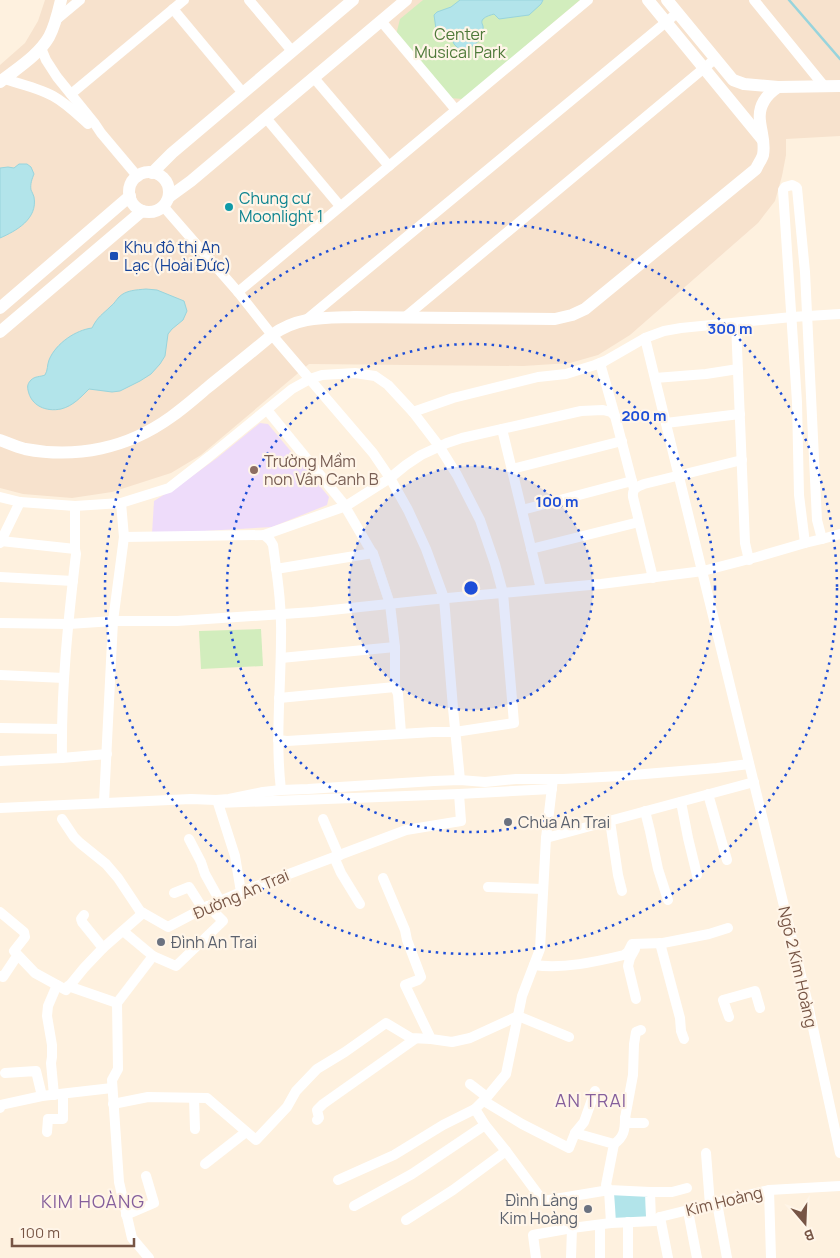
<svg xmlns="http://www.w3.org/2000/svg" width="840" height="1258" font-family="Manrope,sans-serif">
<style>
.residential{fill:#f7e2cd}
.education{fill:#eedcfa}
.green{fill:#d2edbd}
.water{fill:#b2e4ea;stroke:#98d4dc}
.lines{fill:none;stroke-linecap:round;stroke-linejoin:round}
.stream{stroke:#98d4dc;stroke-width:2.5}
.minor{stroke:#fff;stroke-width:10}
.tertiary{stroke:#fff;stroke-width:12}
.ring{fill:none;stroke:#1d4ed8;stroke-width:2.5;stroke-dasharray:2.5 5}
.culture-dot{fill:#0f9aa8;stroke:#fff5e8;stroke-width:2}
.transit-dot{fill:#1a4fb4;stroke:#fff5e8;stroke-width:2}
.education-dot{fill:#8d6e63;stroke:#fff5e8;stroke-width:2}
.worship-dot{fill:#6b7280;stroke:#fff5e8;stroke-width:2}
.labels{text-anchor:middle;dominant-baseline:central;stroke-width:4.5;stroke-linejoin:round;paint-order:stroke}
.park-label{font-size:16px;fill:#4e7939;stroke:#fff5e8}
.culture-label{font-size:16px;fill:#0d838f;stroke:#fff5e8;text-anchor:start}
.transit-label{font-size:16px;fill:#164399;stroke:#fff5e8;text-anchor:start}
.education-label{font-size:16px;fill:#785e54;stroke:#fff5e8;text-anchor:start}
.worship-label{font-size:16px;fill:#5b616d;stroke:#fff5e8;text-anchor:start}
.street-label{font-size:16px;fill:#775545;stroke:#fff5e8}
.neighbourhood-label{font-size:18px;letter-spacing:1px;fill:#855f9c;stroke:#fff5e8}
.centre{fill:#1d4ed8;stroke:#fff5e8;stroke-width:2.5}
.ring-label{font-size:15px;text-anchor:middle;font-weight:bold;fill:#1d4ed8;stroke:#fff5e8;stroke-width:4.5;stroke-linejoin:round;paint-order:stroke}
</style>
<rect width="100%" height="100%" fill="#fef1df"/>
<path class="residential" d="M45 0H840V136L786 139V155L782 176 775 201 758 223 630 335 598 355 570 363 523 366 309 364 201 455 171 473 112 492 72 498 23 494 0 488V65L25 43 38 21Z"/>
<path class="education" d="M260 423 268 424 329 497 327 505 272 527 152 534 154 501 184 482 217 458Z"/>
<g class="green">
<path d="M423 0H580L463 99 449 98 396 35 400 19Z"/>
<path d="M261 629 263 666 201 669 199 631Z"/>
</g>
<g class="water">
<path d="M460 0H543L541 4 529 15 499 19 494 14C491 15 486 16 483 19 481 22 482 23 483 26 485 40 472 48 461 51L454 44 450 34 436 29 434 15 437 12 451 7Z"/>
<path d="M19 164H27L31 167 34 174C32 179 30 184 31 190 32 192 33 194 34 197 38 219 16 231 0 238V168L8 167 14 168Z"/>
<path d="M146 289 157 290 184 301 187 311 183 320 172 329 168 334 165 356 160 364 151 374 140 381 120 391 112 392 89 389C81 397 73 406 61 409 46 412 31 406 28 390 27 386 28 383 31 380 35 376 40 377 45 375 48 370 47 365 49 360 56 343 76 330 92 328 98 316 102 315 111 306 114 304 116 300 119 297 126 290 136 290 146 289Z"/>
<path d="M614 1192 647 1193 646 1218 614 1220Z"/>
</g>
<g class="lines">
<path class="stream" d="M789 0 840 59"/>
<g class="minor">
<path d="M249 0 292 51"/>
<path d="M754 0 824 86"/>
<path d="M173 9 243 93"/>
<path d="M56 20 80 0"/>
<path d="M381 21 456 110"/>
<path d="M41 48 46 60 57 77 95 124 101 133 138 177"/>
<path d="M314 78 389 166"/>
<path d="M4 79C21 84 38 88 53 96 66 103 77 114 88 124"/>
<path d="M71 94 184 0"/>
<path d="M266 118 340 206"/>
<path d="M163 206 238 292 272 335 373 453 390 478 408 510 426 549 444 598 453 708 460 780"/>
<path d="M238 292 588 0"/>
<path d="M404 318 715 59"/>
<path d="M306 320 677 13"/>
<path d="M736 323 745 543 749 560"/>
<path d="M645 338 807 1000 840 1153"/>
<path d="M600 363 615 416"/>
<path d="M655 378 706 374 738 369"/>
<path d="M267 410 343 503 374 556 390 604 395 647V687L398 694 401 733"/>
<path d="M413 412 453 398 538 377 566 374 595 365 605 361 645 338 664 331 681 328 792 317 840 314"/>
<path d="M666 423 740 414"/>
<path d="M502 429 541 589"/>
<path d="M512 469 622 441"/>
<path d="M0 497 20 502 75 506 121 503 169 488 210 456 292 389 310 379 322 375 355 373 375 376 388 385 413 412 439 446 457 475 480 520 495 564 503 593 514 723 455 732H433L287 741 278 740"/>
<path d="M121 503 124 537 264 535 346 506 390 478 406 465 421 455 447 443 462 438 581 411 603 410 611 412 615 416 634 489"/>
<path d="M522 510 632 481"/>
<path d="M264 535 270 540 273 545C277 575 282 606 281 637 281 688 275 739 281 790"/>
<path d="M1 541 75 549 76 554C68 621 61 690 62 758"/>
<path d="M0 543 20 502"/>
<path d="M805 543 799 495 797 402 783 190 785 187 792 185 796 187 797 188 805 272 817 520 822 539"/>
<path d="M75 549V506"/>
<path d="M531 549 639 522"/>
<path d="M276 569 373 553"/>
<path d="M0 577 73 581"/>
<path d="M653 578 633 497C632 488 637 487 644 484L742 460"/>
<path d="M0 623 69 624 113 621H177L313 612 426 600 601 584 703 571 757 557 805 543 822 539 840 534"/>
<path d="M281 658 395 647"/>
<path d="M0 675 64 678"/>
<path d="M279 698 395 687"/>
<path d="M0 728 61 729"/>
<path d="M0 761 62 758 107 754"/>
<path d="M553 779 546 838 540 949 522 996 506 1074 487 1097 475 1109 485 1125 506 1151 543 1201 609 1190 611 1223"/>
<path d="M708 794 727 860"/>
<path d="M104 802 113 621 124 537"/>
<path d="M681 802 688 838 697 875"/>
<path d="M0 808 191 799 216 800 229 799 263 792 281 790 308 789 434 781 460 780 485 782 516 779H563L621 776 717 768 749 764"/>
<path d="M645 811 650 831 658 869 668 900"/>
<path d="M62 819 74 837 80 843 106 864 118 878 140 911 168 927 208 906 241 892 406 830 461 821 459 794"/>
<path d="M323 819 339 856"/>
<path d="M610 821 618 875 622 891"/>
<path d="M546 838 754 782"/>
<path d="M189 839 201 862 205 874 220 901"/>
<path d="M334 857 341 873 360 904"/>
<path d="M383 878 405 930 407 940 421 977 418 980 405 985 431 1039 452 1042 470 1038 518 1016 569 1037"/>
<path d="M488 887 543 889"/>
<path d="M241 892 235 856 218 803 459 794 552 789"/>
<path d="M174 893 189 887 203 909"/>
<path d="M0 912 24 932 25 937 14 951 35 973 66 990 84 968 103 948 143 913"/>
<path d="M84 915 81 919 82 922 103 948"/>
<path d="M123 931 153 956 176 966 223 921 208 906"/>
<path d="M660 943 680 1018 681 1031 684 1039"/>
<path d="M635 948V949L630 958 628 966 636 999"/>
<path d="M534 965C564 969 595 962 624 955L628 952 632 944 663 943 709 934 728 928"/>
<path d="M0 976 3 977 17 956"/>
<path d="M68 986 117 1003"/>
<path d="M729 1017 723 1000 755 991 760 1008"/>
<path d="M641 1030 636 1032 634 1044 633 1075 625 1118 628 1123H644"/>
<path d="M5 1073 36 1071 42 1096"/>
<path d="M470 1084 487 1097"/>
<path d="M54 1095 51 1063 52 1057V1045L47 1016 48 1006 57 985"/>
<path d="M194 1098 195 1129"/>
<path d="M484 1101 522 1124 569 1148 575 1133 584 1122 595 1091"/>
<path d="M113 1104 148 1097 207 1098 256 1140 287 1107 296 1091 317 1069 345 1052 386 1023 411 1038 431 1039"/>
<path d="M0 1108V1105L42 1096 112 1088"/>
<path d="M317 1120 319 1118 317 1110 323 1104 415 1039"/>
<path d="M47 1132 48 1119H63V1094"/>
<path d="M575 1133 614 1144 606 1185 609 1190 650 1192 651 1221"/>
<path d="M614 1144C624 1137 625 1130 625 1118"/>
<path d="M706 1153 710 1205"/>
<path d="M205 1164 246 1132"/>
<path d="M338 1180 394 1155 443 1125 475 1109"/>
<path d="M769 1190 771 1258"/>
<path d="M650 1192H672L687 1188"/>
<path d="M717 1203 727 1258"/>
<path d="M354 1206 412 1174 485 1125"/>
<path d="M688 1211 697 1258"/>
<path d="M126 1215 154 1203 146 1176"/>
<path d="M660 1217 668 1258"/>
<path d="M406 1220 453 1190 506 1151"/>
<path d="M600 1225V1258"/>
<path d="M149 1258 132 1238 119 1182 112 1080 118 1069 117 1003 153 956"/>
<path d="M536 1258 533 1235 572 1228 611 1223 655 1221 660 1217 769 1190 840 1186"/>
<path d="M571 1258 572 1228"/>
<path d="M628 1258V1222"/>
</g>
<g class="tertiary">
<path d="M648 0 762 139"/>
<path d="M667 0 733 80 744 84 778 87"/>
<path d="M0 82C16 69 38 56 49 37 55 26 58 13 61 0"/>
<circle cx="149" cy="192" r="20"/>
<path d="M152 173 172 153 353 0"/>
<path d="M169 197 191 181 406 0"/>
<path d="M0 308 130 196"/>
<path d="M0 332 142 211"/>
<path d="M0 440C8 443 17 447 25 449 77 459 128 448 171 417 184 408 195 398 207 388 229 370 251 353 272 335 298 316 324 318 354 317L555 319 572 315 585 309 756 169C758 164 762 159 763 155 767 135 753 119 764 101 768 94 772 91 778 87L840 86"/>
</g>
</g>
<circle cx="471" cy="588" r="122" fill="#1d4ed8" fill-opacity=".12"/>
<g class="ring">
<circle cx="471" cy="588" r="122"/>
<circle cx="471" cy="588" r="244"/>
<circle cx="471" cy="588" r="366"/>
</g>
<circle class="culture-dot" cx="229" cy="207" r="5"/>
<rect class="transit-dot" x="109" y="251" width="10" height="10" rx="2.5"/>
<circle class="education-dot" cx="254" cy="470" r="5"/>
<g class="worship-dot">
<circle cx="508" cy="822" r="5"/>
<circle cx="161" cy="942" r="5"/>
<circle cx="588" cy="1209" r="5"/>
</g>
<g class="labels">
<g class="park-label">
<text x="460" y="34">Center<tspan x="460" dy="18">Musical Park</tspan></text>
</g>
<g class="culture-label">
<text x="239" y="198">Chung cư<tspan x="239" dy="18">Moonlight 1</tspan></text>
</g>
<g class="transit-label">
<text x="124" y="247">Khu đô thị An<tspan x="124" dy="18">Lạc (Hoài Đức)</tspan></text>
</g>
<g class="education-label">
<text x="264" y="461">Trường Mầm<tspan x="264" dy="18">non Vân Canh B</tspan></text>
</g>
<g class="worship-label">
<text x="518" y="822">Chùa An Trai</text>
<text x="171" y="942">Đình An Trai</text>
<text x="578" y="1200" text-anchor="end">Đình Làng<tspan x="578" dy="18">Kim Hoàng</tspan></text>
</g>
<g class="street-label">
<text transform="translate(241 894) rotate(-23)">Đường An Trai</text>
<text transform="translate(798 967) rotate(77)">Ngõ 2 Kim Hoàng</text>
<text transform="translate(724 1201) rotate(-14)">Kim Hoàng</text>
</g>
<g class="neighbourhood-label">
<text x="591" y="1100">AN TRAI</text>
<text x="93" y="1201">KIM HOÀNG</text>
</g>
</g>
<circle cx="471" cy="588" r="8" class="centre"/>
<g class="ring-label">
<text x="730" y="334">300 m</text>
<text x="644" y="421">200 m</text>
<text x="557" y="507">100 m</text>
</g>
<g transform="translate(805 1223) rotate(161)" stroke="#fff5e8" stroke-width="4" paint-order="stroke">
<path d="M0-4L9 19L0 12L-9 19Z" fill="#775545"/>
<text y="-8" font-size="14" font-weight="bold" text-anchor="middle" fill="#775545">B</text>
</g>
<path d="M12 1238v8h122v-8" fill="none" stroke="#775545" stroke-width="2.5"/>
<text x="20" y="1238" font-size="15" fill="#775545" stroke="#fff5e8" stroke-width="4" paint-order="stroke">100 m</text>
</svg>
